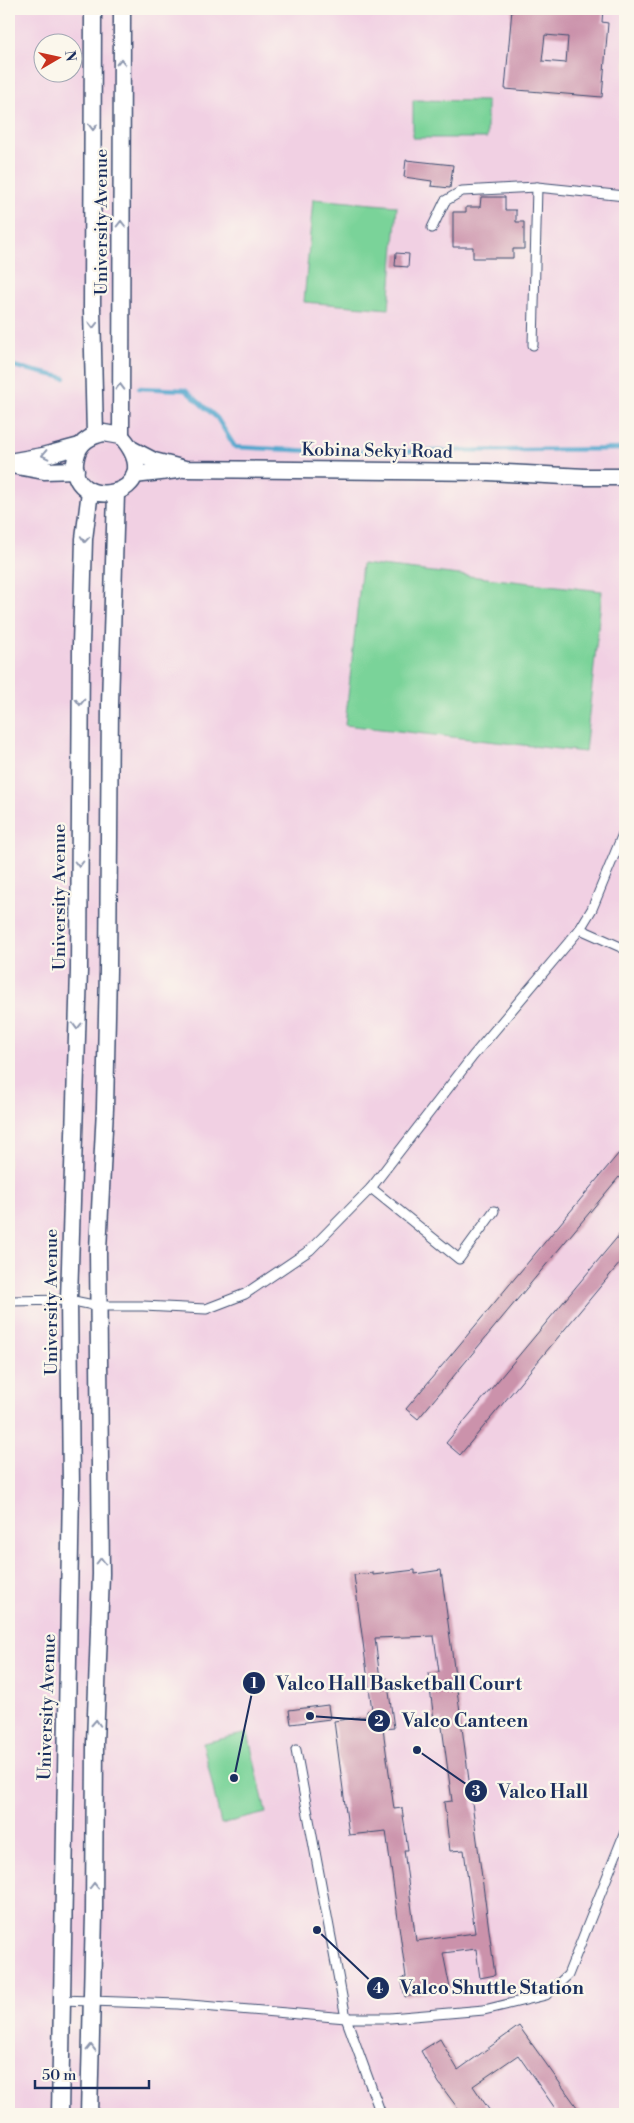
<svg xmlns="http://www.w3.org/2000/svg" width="634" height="2123" font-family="'Libre Bodoni',serif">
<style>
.built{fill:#f1d0e3;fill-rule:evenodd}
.green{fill:#7ad399;stroke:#4a817c}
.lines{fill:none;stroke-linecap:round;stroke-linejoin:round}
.stream{stroke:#51a6cd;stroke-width:4.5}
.building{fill:#cb92ab;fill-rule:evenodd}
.service-casing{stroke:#3b4b6f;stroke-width:11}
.minor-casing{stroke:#3b4b6f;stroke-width:19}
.service{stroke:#fff;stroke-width:9}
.minor{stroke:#fff;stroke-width:16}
.oneway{stroke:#8d97ae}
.labels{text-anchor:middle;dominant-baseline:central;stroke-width:4.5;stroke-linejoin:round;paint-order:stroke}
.street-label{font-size:18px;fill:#1b2f5e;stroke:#fbf7ec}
.leader{fill:none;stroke:#1b2f5e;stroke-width:2}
.callout-dot{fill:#1b2f5e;stroke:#fbf7ec;stroke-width:2}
.mark-label{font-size:15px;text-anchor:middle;font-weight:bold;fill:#fff}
.callout-label{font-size:19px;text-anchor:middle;font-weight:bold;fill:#1b2f5e;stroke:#fbf7ec;stroke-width:4.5;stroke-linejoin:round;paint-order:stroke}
</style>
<rect width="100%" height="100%" fill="#fbf7ec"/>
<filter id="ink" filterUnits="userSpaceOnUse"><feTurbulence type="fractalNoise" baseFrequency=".02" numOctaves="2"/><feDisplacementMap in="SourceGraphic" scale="10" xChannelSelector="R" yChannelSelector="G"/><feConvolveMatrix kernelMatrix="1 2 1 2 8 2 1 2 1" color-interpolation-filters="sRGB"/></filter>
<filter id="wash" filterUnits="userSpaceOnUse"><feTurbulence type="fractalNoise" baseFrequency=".0096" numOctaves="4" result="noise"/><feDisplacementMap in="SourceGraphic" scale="20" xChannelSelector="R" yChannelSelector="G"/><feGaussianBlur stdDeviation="1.12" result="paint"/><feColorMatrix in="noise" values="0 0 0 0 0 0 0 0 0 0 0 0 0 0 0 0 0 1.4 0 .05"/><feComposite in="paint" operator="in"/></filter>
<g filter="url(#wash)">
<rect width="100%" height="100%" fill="#f1ead2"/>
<path class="built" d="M9 9H625V2114H9ZM42 42H72V72H42Z"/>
<g class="green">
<path d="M413 100 487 101V138H413Z"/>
<path d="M313 199 397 206 389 309 304 302Z"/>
<path d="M362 564 602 591 585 752 345 725Z"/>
<path d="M248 1733 266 1813 221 1824 203 1743Z"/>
</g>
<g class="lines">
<g class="stream">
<path d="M9 365 65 378"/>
<path d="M139 388 185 390 217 418 235 447 333 452 625 449"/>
</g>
</g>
<g id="blocks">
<g class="building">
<path d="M512 9H603L602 22 608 23 602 97 505 89ZM545 35 568 37 566 63 542 61Z"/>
<path d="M406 160 453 165 450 188 431 186 432 181 404 177Z"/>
<path d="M481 197H505V210H516V222H524V249H513V258H473V247H453V212H466V207H480Z"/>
<path d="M396 253 409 254 408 267 395 266Z"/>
<path d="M619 1153 625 1159V1182L619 1177 418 1419 406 1409Z"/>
<path d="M625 1228V1257L460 1455 446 1443Z"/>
<path d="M415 1570V1574L441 1570 495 1975 480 1978 476 1949 443 1953 450 1988 405 1997 401 1978 406 1977 386 1831 349 1835 334 1721 367 1716V1711L372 1710 354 1575 373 1573V1575ZM434 1636 439 1672 428 1673 434 1720 441 1719 452 1801 444 1802 450 1851 464 1850 475 1933 416 1941 404 1850H408L402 1808 394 1809 383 1729 394 1728 387 1678 380 1679 375 1638Z"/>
<path d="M328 1705 330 1719 291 1724 289 1710Z"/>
<path d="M519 2026 582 2114H559L518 2055 473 2086 492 2114H462L439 2083 421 2051 440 2039 458 2070Z"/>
</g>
</g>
</g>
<g filter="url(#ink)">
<use href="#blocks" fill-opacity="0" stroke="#3b4b6f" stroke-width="1"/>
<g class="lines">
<defs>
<g id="service">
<path d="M432 228 445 201 462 191 537 187"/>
<path d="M533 345 537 187 625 196"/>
<path d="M580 929 625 949"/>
<path d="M371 1188 459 1259 494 1211"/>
<path d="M9 1301 69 1300 98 1306H143L206 1309 245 1294 310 1250 371 1188 473 1056 580 929 592 909 625 829"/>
<path d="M62 2000 178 2004 346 2018 296 1750"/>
<path d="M381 2114 346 2018H390L484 2010 546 1995 568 1975 625 1832"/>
</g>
<g id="minor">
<path d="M93 9 92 309 95 435"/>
<path d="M104 433 121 436C176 498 62 517 76 457 79 442 90 436 104 433Z"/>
<path d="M121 436 122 9"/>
<path d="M133 450 154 461 185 469 488 472 585 477H625"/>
<path d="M9 462 43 456 80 446"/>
<path d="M11 465 44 471 76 470"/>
<path d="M134 475 178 470"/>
<path d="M60 2114 71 1488 69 1300 79 970 81 645 84 539 90 491"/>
<path d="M89 2114 94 1915 95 1743 101 1574 98 1250 105 1108 108 970 110 705 116 493"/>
</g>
</defs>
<use href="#service" class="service-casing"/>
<use href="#minor" class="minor-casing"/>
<use href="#service" class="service"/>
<use href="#minor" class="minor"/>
</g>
<defs><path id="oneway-chevron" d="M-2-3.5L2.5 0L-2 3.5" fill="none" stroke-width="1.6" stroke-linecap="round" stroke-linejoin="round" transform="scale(1.25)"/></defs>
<g class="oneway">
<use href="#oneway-chevron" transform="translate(121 62) rotate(-89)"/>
<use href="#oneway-chevron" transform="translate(93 127) rotate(90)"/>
<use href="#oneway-chevron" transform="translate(121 224) rotate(-90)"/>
<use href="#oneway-chevron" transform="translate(93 325) rotate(90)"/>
<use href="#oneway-chevron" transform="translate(120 387) rotate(-89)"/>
<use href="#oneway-chevron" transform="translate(45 455) rotate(167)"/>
<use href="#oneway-chevron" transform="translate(85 539) rotate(94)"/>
<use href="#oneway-chevron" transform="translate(80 702) rotate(91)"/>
<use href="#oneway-chevron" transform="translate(79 864) rotate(90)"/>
<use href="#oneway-chevron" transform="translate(77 1026) rotate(91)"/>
<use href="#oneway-chevron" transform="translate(101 1561) rotate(-90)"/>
<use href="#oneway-chevron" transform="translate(96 1723) rotate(-87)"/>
<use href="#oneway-chevron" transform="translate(94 1886) rotate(-90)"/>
<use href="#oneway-chevron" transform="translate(91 2048) rotate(-89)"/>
</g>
</g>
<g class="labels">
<g class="street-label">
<text transform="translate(101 222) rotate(-90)">University Avenue</text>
<text transform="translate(377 451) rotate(1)">Kobina Sekyi Road</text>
<text transform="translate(59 897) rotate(-90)">University Avenue</text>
<text transform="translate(51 1302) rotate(-90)">University Avenue</text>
<text transform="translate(47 1707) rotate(-88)">University Avenue</text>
</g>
</g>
<path class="leader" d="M234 1778L254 1683M310 1716L379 1721M417 1750L476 1791M317 1930L378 1988"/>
<g class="callout-dot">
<circle cx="234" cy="1778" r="5"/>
<circle cx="310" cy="1716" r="5"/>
<circle cx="417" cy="1750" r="5"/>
<circle cx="317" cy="1930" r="5"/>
<circle cx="254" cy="1683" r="12"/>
<circle cx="379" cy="1721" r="12"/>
<circle cx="476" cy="1791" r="12"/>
<circle cx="378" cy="1988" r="12"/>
</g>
<g class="mark-label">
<text x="254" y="1688">1</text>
<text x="379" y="1726">2</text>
<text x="476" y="1796">3</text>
<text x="378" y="1993">4</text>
</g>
<g class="callout-label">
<text x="399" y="1690">Valco Hall Basketball Court</text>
<text x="465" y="1727">Valco Canteen</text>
<text x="543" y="1798">Valco Hall</text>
<text x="492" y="1994">Valco Shuttle Station</text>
</g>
<rect width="634" height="2123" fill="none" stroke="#fbf7ec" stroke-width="30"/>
<g transform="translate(58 58) rotate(81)"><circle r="24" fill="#fbf7ec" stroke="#a1a7b3"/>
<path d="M0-4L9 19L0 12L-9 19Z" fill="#c8321e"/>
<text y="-8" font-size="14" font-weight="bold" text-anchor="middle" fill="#1b2f5e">N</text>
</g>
<path d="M35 2080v8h114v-8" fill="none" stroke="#1b2f5e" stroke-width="2.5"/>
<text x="42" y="2080" font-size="15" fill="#1b2f5e" stroke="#fbf7ec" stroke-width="4" paint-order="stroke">50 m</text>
</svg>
